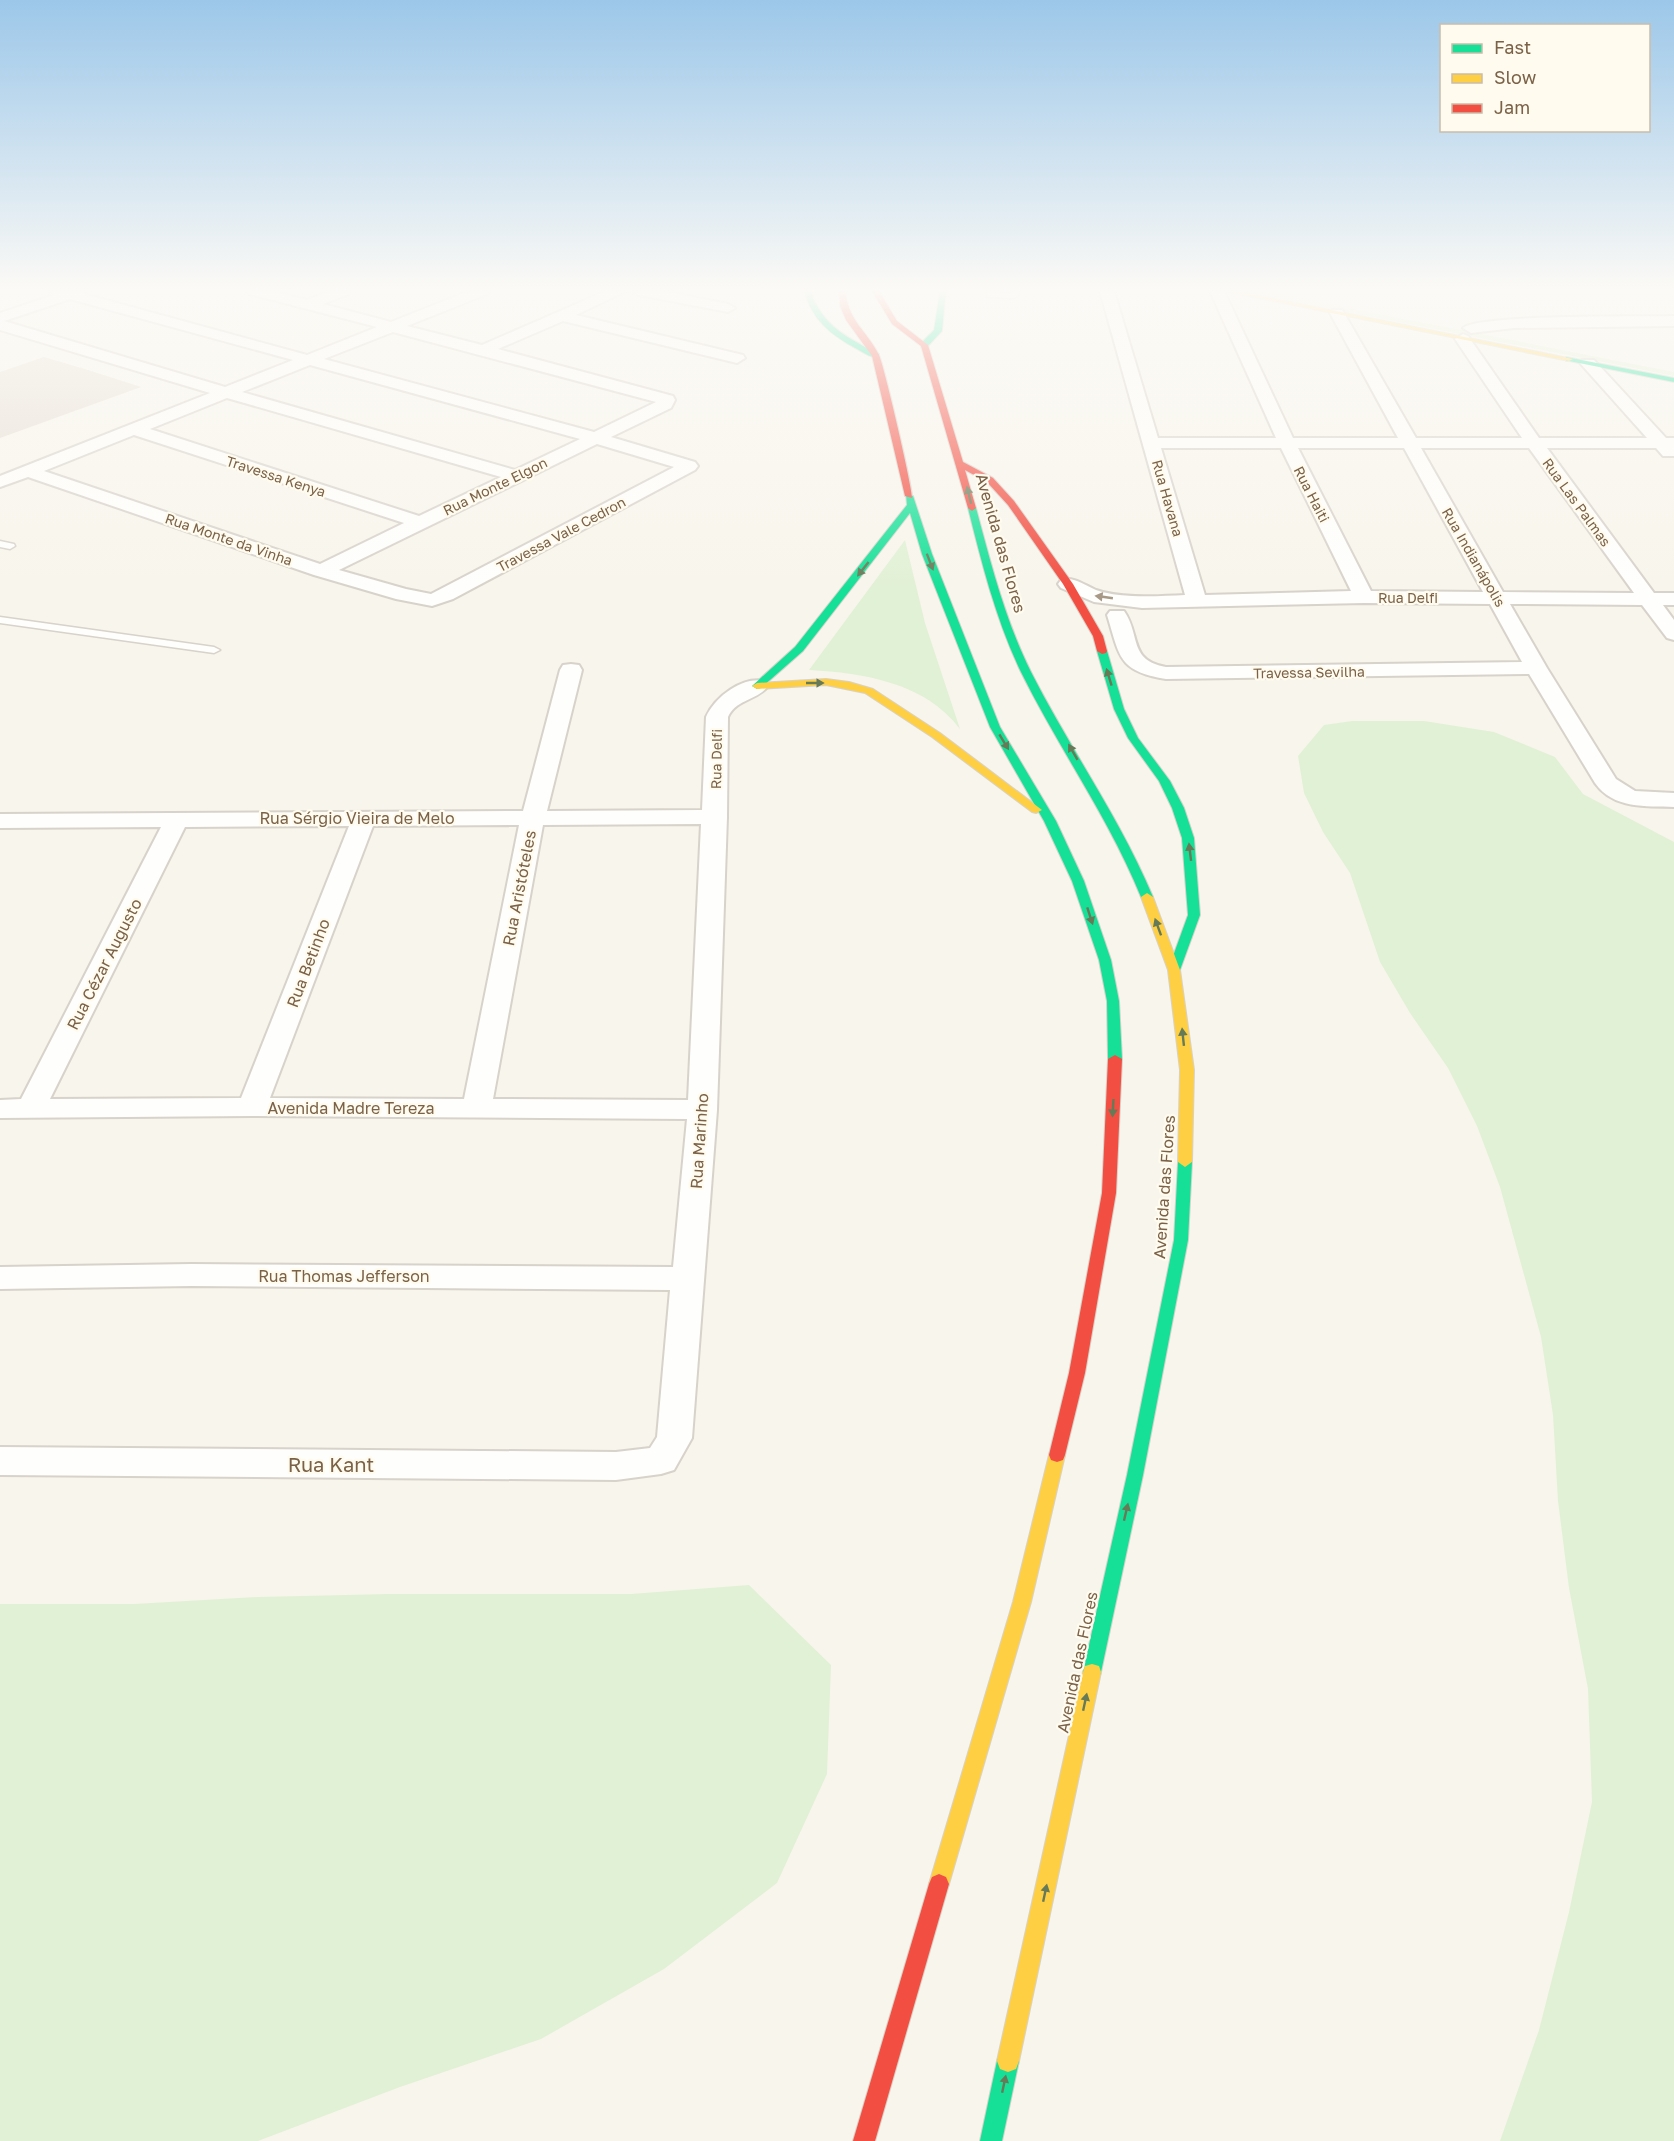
<svg xmlns="http://www.w3.org/2000/svg" width="1674" height="2141" font-family="'Golos Text',sans-serif">
<style>
.green{fill:#e1f1d5}
.building{fill:#e5ded3}
.lines{fill:none;stroke-linecap:round;stroke-linejoin:round}
.lane-casing{stroke:#d7d2ca;stroke-width:3}
.street-casing{stroke:#d7d2ca;stroke-width:4}
.fast-casing{stroke:#d8d2c9;stroke-width:2}
.slow-casing{stroke:#d8d2c9;stroke-width:2}
.jam-casing{stroke:#d8d2c9;stroke-width:2}
.lane{fill:#fefefc;fill-rule:evenodd}
.street{fill:#fefefc;fill-rule:evenodd}
.fast{fill:#16e098;fill-rule:evenodd}
.slow{fill:#ffcf43;fill-rule:evenodd}
.jam{fill:#f24e42;fill-rule:evenodd}
.oneway{fill:#667a57}
.oneway2{fill:#a89886}
.labels{text-anchor:middle;dominant-baseline:central;stroke-width:4.5;stroke-linejoin:round;paint-order:stroke}
.far-street-label{font-size:14px;fill:#7a6147;stroke:#fffbee}
.street-label{font-size:16px;fill:#7a6147;stroke:#fffbee}
.near-street-label{font-size:20px;fill:#7a6147;stroke:#fffbee}
</style>
<rect width="100%" height="100%" fill="#f8f5ec"/>
<g class="green">
<path d="M1240 291H1263L1674 372V376Z"/>
<path d="M905 540 925 623 960 729C926 683 864 673 809 670Z"/>
<path d="M1352 721H1424L1494 732 1555 757 1583 794 1674 842V2141H1500L1539 2030 1569 1912 1592 1802 1588 1689 1569 1588 1558 1501 1553 1415 1541 1337 1500 1187 1477 1126 1448 1068 1410 1013 1380 962 1350 873 1323 832 1304 793 1298 756 1324 725Z"/>
<path d="M749 1585 831 1665 827 1774 777 1883 664 1969 541 2039 400 2087 258 2141H0V1604H134L258 1597 389 1594H631Z"/>
</g>
<path class="building" d="M44 357 88 370 141 387 0 438V372Z"/>
<g class="lines">
<defs>
<g id="lane">
<path d="M987 291 1011 294V291H1019L1018 296 1014 298 987 297Z"/>
<path d="M0 541 14 544 15 546 10 549 0 547Z"/>
<path d="M0 617 214 647 220 650 214 653 0 623Z"/>
</g>
<g id="street">
<path d="M49 291H85L84 294 307 355 377 327 249 294 247 291H272L307 300 330 291H351L349 294 323 304 391 322 469 291H489L487 294 407 326 482 345 606 291H626L576 315 743 355 745 358 737 363 563 321 498 349 673 396 675 400 671 408 611 437 695 462 698 466 695 470 453 599 432 606 396 599 314 575 28 477 0 487V476L210 393 0 330V313L54 295ZM70 299 293 360 225 387 4 321ZM393 332 656 402 594 432 324 359ZM310 365 580 439 515 470 242 392ZM227 398 501 477 419 516 150 429ZM134 435 404 523 320 564 44 471ZM597 444 674 467 431 594 406 589 339 570Z"/>
<path d="M632 291H663L728 304 735 308 728 312 639 295Z"/>
<path d="M1100 291H1114L1158 438H1276L1210 291H1224L1293 438H1398L1330 313 1332 310H1342L1344 313 1416 438H1522L1455 339 1463 334 1468 336 1539 438H1647L1580 363 1582 360H1594L1666 438H1674V456H1663L1656 448H1547L1654 593H1674V605H1663L1674 620V640L1667 638 1642 605 1510 604 1547 668 1616 779 1635 791 1674 793V807C1646 806 1613 809 1595 783L1529 674 1166 679C1118 671 1120 657 1107 615L1110 611H1124C1141 635 1128 660 1166 667L1522 662 1490 604 1364 603 1142 608 1094 602 1061 588 1058 584 1061 580C1074 576 1084 585 1096 590 1121 599 1159 596 1185 595ZM1161 448H1281L1351 591 1205 595ZM1298 448H1404L1483 592 1371 591ZM1421 448H1529L1634 593 1503 592Z"/>
<path d="M1674 316V326L1514 328 1471 333 1463 328C1476 314 1645 317 1674 316Z"/>
<path d="M571 664 579 665 582 670 547 811 702 810 706 717C715 697 742 676 765 681L768 686C758 700 736 699 728 717L727 817 717 1110 692 1438 674 1470 661 1474 616 1480 0 1475V1447L616 1452 650 1448 657 1437 670 1290 191 1286 0 1289V1267L191 1264 673 1267 687 1119 252 1116 0 1118V1100L21 1099 161 827 0 828V814L523 811 560 670 563 665ZM701 824 688 1100 493 1099 543 825ZM519 825 464 1099 270 1098 373 826ZM349 826 241 1098 50 1099 185 827Z"/>
</g>
<g id="fast">
<path d="M804 291H811C821 325 849 339 879 354V358C871 358 864 353 857 349 831 335 812 320 804 291Z"/>
<path d="M940 291H946L942 331 927 347H921V343L934 330Z"/>
<path d="M1566 357 1674 378V382L1569 361H1566Z"/>
<path d="M906 494 913 496 932 554 1000 727 1056 821 1084 881 1111 960 1119 1001 1122 1059 1120 1062H1110L1108 1059 1107 1001 1099 960 1072 881 1044 821 990 727 922 554 910 513 803 651 761 688 757 689 752 686 795 647 907 505Z"/>
<path d="M969 506 976 508C991 564 1005 620 1031 672 1070 749 1120 818 1153 897L1151 900 1147 901 1141 897C1109 818 1059 749 1021 672 996 620 982 564 968 508Z"/>
<path d="M1102 648 1107 651 1124 709 1138 738 1170 781 1184 808 1194 838 1200 915 1180 970 1174 974 1168 970 1188 915 1182 838 1172 808 1159 781 1128 738 1114 709 1097 651Z"/>
<path d="M1185 1157 1192 1162 1188 1240 1143 1475 1101 1672 1099 1678 1092 1680 1085 1678 1083 1672 1127 1475 1174 1240 1178 1162Z"/>
<path d="M1008 2050 1016 2053 1019 2061 1002 2141H980L997 2061 1000 2053Z"/>
</g>
<g id="slow">
<path d="M1223 291H1237L1573 359 1569 361Z"/>
<path d="M826 679 849 682 873 689 940 733 1042 810 1036 813 1032 812 932 737 865 693 826 685 757 689 752 686 757 683Z"/>
<path d="M1147 893 1153 897 1180 970 1194 1070 1192 1162 1185 1167 1178 1162 1180 1070 1168 970 1141 897Z"/>
<path d="M1057 1448 1063 1450 1065 1455 1031 1602 949 1884 946 1891 939 1894 932 1891 929 1884 1013 1602 1049 1455 1051 1450Z"/>
<path d="M1092 1664 1099 1666 1101 1672 1019 2061 1016 2069 1008 2072 1000 2069 997 2061 1083 1672 1085 1666Z"/>
</g>
<g id="jam">
<path d="M839 291H845C850 324 866 329 879 355 884 365 913 490 912 498L905 496 872 356 846 320 840 306Z"/>
<path d="M872 291H879L897 321 928 345 963 462 993 478 1014 501 1073 584 1103 636 1107 651 1106 653 1102 654 1097 651 1093 636 1063 584 1008 505 987 482 965 470 976 508 972 511 968 508 921 346 892 324Z"/>
<path d="M1115 1055 1122 1059 1116 1193 1085 1373 1065 1455 1063 1460 1057 1462 1051 1460 1049 1455 1069 1373 1102 1193 1108 1059Z"/>
<path d="M939 1874 946 1877 949 1884 875 2141H853L929 1884 932 1877Z"/>
</g>
</defs>
<use href="#lane" class="lane-casing"/>
<use href="#street" class="street-casing"/>
<use href="#fast" class="fast-casing"/>
<use href="#slow" class="slow-casing"/>
<use href="#jam" class="jam-casing"/>
<use href="#lane" class="lane"/>
<use href="#street" class="street"/>
<use href="#fast" class="fast"/>
<use href="#slow" class="slow"/>
<use href="#jam" class="jam"/>
</g>
<defs><path id="oneway-solid" d="M-6-.8H1V-3.2L6.5 0L1 3.2V.8H-6Z" transform="scale(1.5)"/></defs>
<g class="oneway">
<use href="#oneway-solid" transform="translate(969 495) rotate(-104)"/>
<use href="#oneway-solid" transform="translate(930 562) rotate(69)"/>
<use href="#oneway-solid" transform="translate(863 569) rotate(128)"/>
<use href="#oneway-solid" transform="translate(1109 677) rotate(-107)"/>
<use href="#oneway-solid" transform="translate(815 683)"/>
<use href="#oneway-solid" transform="translate(1004 742) rotate(59)"/>
<use href="#oneway-solid" transform="translate(1073 752) rotate(-120)"/>
<use href="#oneway-solid" transform="translate(1190 852) rotate(-97)"/>
<use href="#oneway-solid" transform="translate(1090 916) rotate(72)"/>
<use href="#oneway-solid" transform="translate(1158 927) rotate(-110)"/>
<use href="#oneway-solid" transform="translate(1183 1037) rotate(-96)"/>
<use href="#oneway-solid" transform="translate(1113 1108) rotate(93)"/>
<use href="#oneway-solid" transform="translate(1126 1512) rotate(-77)"/>
<use href="#oneway-solid" transform="translate(1085 1702) rotate(-78)"/>
<use href="#oneway-solid" transform="translate(1045 1893) rotate(-78)"/>
<use href="#oneway-solid" transform="translate(1004 2084) rotate(-78)"/>
</g>
<use class="oneway2" href="#oneway-solid" transform="translate(1104 597) rotate(-172)"/>
<linearGradient id="sky" x2="0" y2="1"><stop stop-color="#9cc7e9"/><stop offset="0.49" stop-color="#fcfaf6"/><stop offset="1" stop-color="#fcfaf6" stop-opacity="0"/></linearGradient>
<rect width="1674" height="591" fill="url(#sky)"/>
<g class="labels">
<g class="far-street-label">
<text transform="translate(276 476) rotate(18)">Travessa Kenya</text>
<text transform="translate(495 486) rotate(-26)">Rua Monte Elgon</text>
<text transform="translate(1312 494) rotate(63)">Rua Haiti</text>
<text transform="translate(1168 498) rotate(74)">Rua Havana</text>
<text transform="translate(1577 502) rotate(54)">Rua Las Palmas</text>
<text transform="translate(561 534) rotate(-28)">Travessa Vale Cedron</text>
<text transform="translate(229 539) rotate(19)">Rua Monte da Vinha</text>
<text transform="translate(1474 557) rotate(60)">Rua Indianápolis</text>
<text x="1408" y="597">Rua Delfi</text>
<text transform="translate(1309 672) rotate(-1)">Travessa Sevilha</text>
<text transform="translate(716 759) rotate(-89)">Rua Delfi</text>
</g>
<g class="street-label">
<text transform="translate(1001 543) rotate(74)">Avenida das Flores</text>
<text x="357" y="818">Rua Sérgio Vieira de Melo</text>
<text transform="translate(519 888) rotate(-79)">Rua Aristóteles</text>
<text transform="translate(308 963) rotate(-69)">Rua Betinho</text>
<text transform="translate(104 964) rotate(-63)">Rua Cézar Augusto</text>
<text x="351" y="1108">Avenida Madre Tereza</text>
<text transform="translate(699 1141) rotate(-86)">Rua Marinho</text>
<text transform="translate(1164 1187) rotate(-86)">Avenida das Flores</text>
<text x="344" y="1276">Rua Thomas Jefferson</text>
<text transform="translate(1077 1662) rotate(-78)">Avenida das Flores</text>
</g>
<g class="near-street-label">
<text x="331" y="1464">Rua Kant</text>
</g>
</g>
<rect x="1440" y="24" width="210" height="108" fill="#fffbee" stroke="#cabdab" stroke-width="1.5"/>
<rect x="1452" y="44" width="30" height="9" fill="#16e098" stroke="#cabdab" stroke-width="1.5"/>
<text x="1494" y="54" font-size="18" fill="#7a6147">Fast</text>
<rect x="1452" y="74" width="30" height="9" fill="#ffcf43" stroke="#cabdab" stroke-width="1.5"/>
<text x="1494" y="84" font-size="18" fill="#7a6147">Slow</text>
<rect x="1452" y="104" width="30" height="9" fill="#f24e42" stroke="#cabdab" stroke-width="1.5"/>
<text x="1494" y="114" font-size="18" fill="#7a6147">Jam</text>
</svg>
